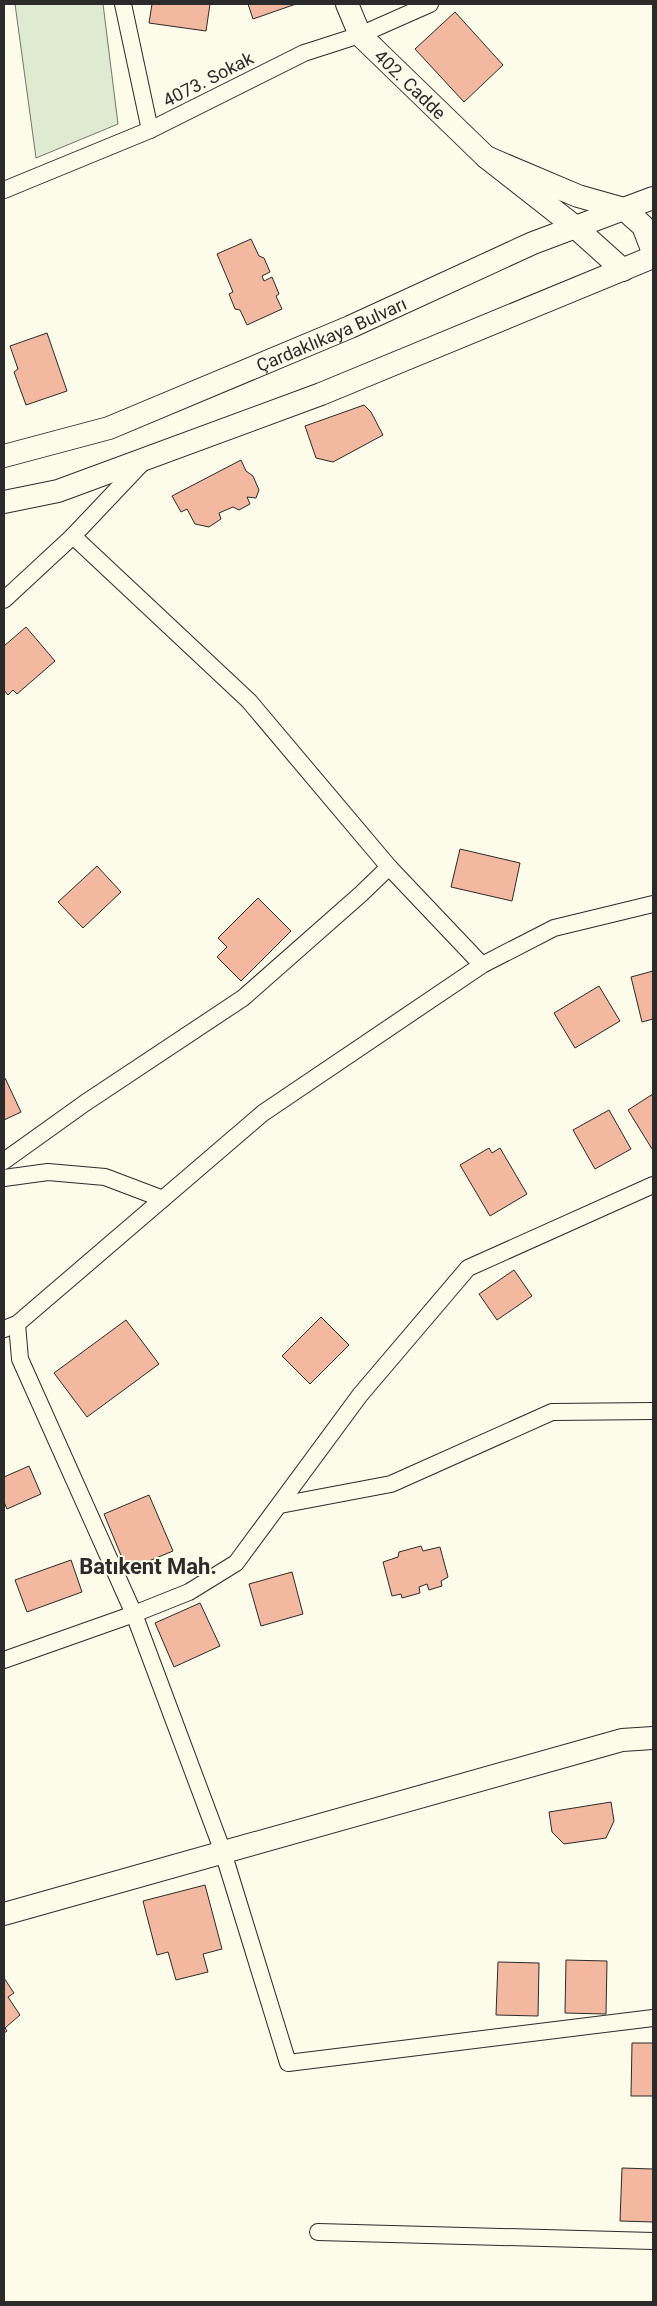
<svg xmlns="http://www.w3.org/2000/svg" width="657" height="2306" font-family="Roboto,sans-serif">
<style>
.green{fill:#deebd1;stroke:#74746e}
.building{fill:#f2b8a0;stroke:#2b2b2b}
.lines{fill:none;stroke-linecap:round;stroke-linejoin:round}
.street-casing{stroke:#2b2b2b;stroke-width:18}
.secondary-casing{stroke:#2b2b2b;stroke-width:24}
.street{stroke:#fdfbea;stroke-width:16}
.secondary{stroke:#fdfbea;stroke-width:22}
.labels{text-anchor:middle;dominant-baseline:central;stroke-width:4;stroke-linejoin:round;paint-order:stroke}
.street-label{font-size:18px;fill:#2b2b2b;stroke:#fdfbea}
.district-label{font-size:22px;font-weight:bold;fill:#2b2b2b;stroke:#fdfbea}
</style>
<rect width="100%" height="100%" fill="#fdfbea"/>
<path class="green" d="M15 4H103L118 124 36 158Z"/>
<g class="building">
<path d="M152 4H210L206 31 149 23Z"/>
<path d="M248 4H296L253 19Z"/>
<path d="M455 12 503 65 464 102 415 49Z"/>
<path d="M251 239 259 256 264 258 270 272 262 276 264 281 272 277 279 294 276 296 282 309 247 325 240 310 235 309 229 294 233 292 217 254Z"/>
<path d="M47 333 67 391 26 405 14 372 18 369 10 346Z"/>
<path d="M364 405 371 412 383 435 333 462 316 458 305 426Z"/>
<path d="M241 460 246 471 253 476 259 490 256 498 247 497 250 504 239 510 233 507 219 513 221 519 209 527 195 524 187 509 181 512 172 496Z"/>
<path d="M26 627 55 661 17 694 13 690 8 695 4 690V646Z"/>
<path d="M460 849 520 863 512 901 451 887Z"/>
<path d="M97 866 121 892 83 928 58 902Z"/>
<path d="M258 898 291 931 241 981 217 957 227 947 218 938Z"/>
<path d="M653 971V1019L642 1022 631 977Z"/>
<path d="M599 986 620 1021 575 1048 554 1013Z"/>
<path d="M5 1078 21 1112 4 1120V1079Z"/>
<path d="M653 1094V1148L652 1149 628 1110Z"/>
<path d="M609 1110 631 1149 595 1169 573 1130Z"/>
<path d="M489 1148 492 1153 500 1148 527 1194 490 1216 460 1165Z"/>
<path d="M514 1270 532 1296 497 1320 479 1294Z"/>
<path d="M321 1317 349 1345 310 1384 282 1356Z"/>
<path d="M126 1320 159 1364 87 1417 54 1373Z"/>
<path d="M29 1466 41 1494 7 1509 4 1502V1477Z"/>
<path d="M149 1495 173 1551 127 1570 104 1514Z"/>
<path d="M421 1546 423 1551 440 1547 448 1577 441 1581 442 1586 429 1590 427 1584 419 1587 420 1593 402 1598 401 1594 392 1596 383 1562 398 1557 399 1552Z"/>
<path d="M71 1560 82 1592 27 1612 15 1580Z"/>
<path d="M292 1572 303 1614 261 1626 249 1584Z"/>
<path d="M200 1603 220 1646 174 1667 155 1623Z"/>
<path d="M611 1802 614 1821 606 1838 564 1844 552 1832 549 1812Z"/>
<path d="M205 1885 222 1949 203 1954 208 1972 176 1980 168 1952 157 1955 143 1901Z"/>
<path d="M566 1960 607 1961 606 2014 565 2013Z"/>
<path d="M498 1962 539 1963 538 2016 496 2015Z"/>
<path d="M4 1978 14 1993 8 1997 20 2015 5 2028 7 2031 4 2033Z"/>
<path d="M632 2043H653V2096H631Z"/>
<path d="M622 2168 653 2169V2222L620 2221Z"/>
</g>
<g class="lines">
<defs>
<g id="street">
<path d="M123 4 150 130"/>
<path d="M4 190 150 130 304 53 360 35 430 4"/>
<path d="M73 536 249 701 389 867"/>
<path d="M4 600 73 536 144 461"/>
<path d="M4 1161 85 1103 243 998 361 894 389 867 482 965"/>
<path d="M4 1178 48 1172 105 1177 163 1199"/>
<path d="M17 1324 20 1359 134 1614 223 1852 288 2063 653 2018"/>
<path d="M4 1329 17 1324 263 1113 482 965 554 928 653 904"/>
<path d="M280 1505 391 1484 552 1412 653 1411"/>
<path d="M4 1660 134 1614 189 1592 236 1563 360 1395 468 1268 653 1185"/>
<path d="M318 2232 653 2241"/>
</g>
<g id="secondary">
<path id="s1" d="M347 4 360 35 486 157"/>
<path d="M623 270 574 226 486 157 578 196 624 209 643 226 653 252"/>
<path id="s2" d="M4 456 109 428 350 327 533 243 653 198"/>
<path d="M4 502 58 491 321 394 653 257"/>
<path d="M4 1914 622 1740 653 1738"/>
</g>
</defs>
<use href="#street" class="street-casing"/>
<use href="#secondary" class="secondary-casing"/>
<use href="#street" class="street"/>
<use href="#secondary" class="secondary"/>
</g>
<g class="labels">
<g class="street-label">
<text transform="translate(208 79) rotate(-27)">4073. Sokak</text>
<text stroke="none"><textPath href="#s1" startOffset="104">402. Cadde</textPath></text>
<text stroke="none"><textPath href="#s2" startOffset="350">Çardaklıkaya Bulvarı</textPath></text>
</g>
<g class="district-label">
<text x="148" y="1566">Batıkent Mah.</text>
</g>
</g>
<rect width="657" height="2306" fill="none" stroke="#2b2b2b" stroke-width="10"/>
</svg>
